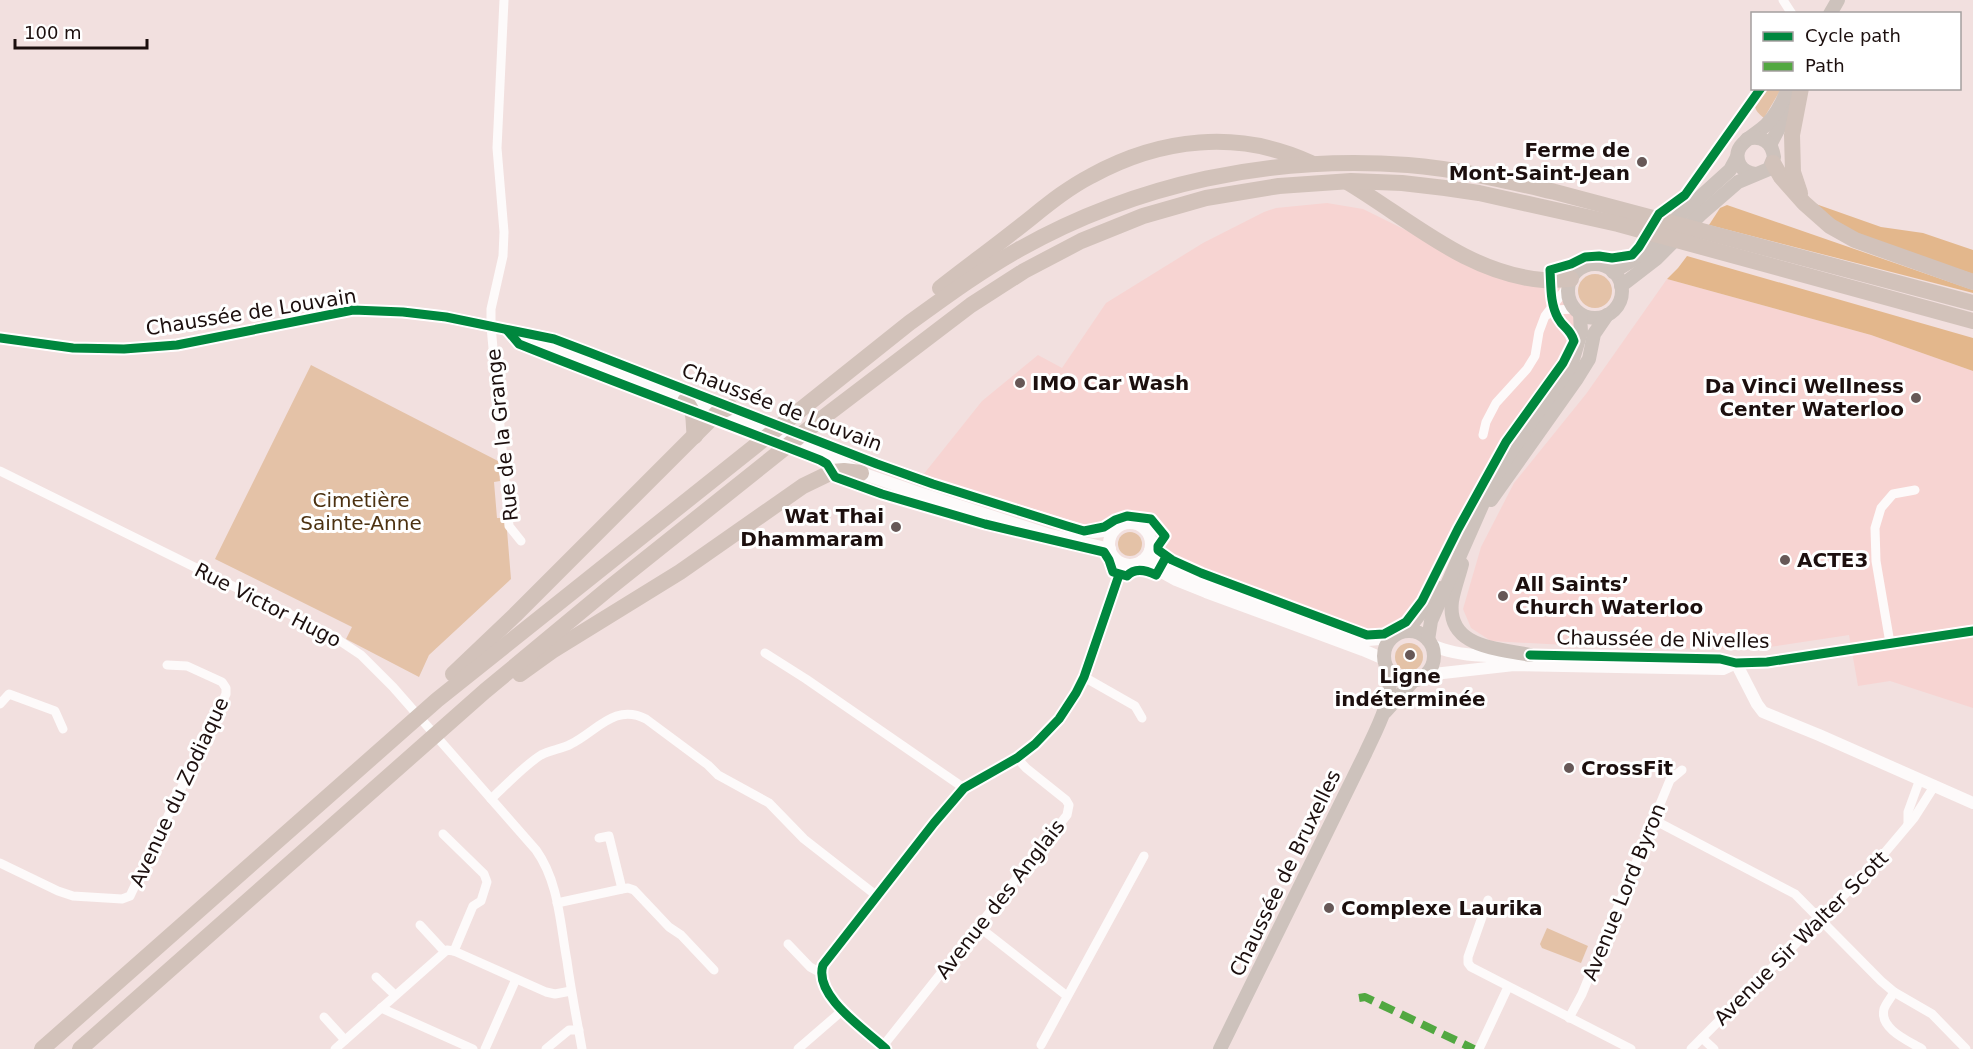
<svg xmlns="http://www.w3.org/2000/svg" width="1973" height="1049" font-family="'DejaVu Sans',sans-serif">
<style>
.built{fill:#f7d4d2}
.green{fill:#e4c2a7}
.forest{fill:#e3b78c}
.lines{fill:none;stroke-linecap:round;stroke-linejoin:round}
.street{stroke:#fdfafa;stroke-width:9}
.secondary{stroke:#fdfafa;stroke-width:12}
.primary{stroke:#cdc2bc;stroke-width:14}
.highway{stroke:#d2c2ba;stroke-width:16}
.quiet{stroke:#52a841;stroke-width:8;stroke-dasharray:15 8;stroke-linecap:butt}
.cycleway-casing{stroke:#fff;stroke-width:13}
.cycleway{stroke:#00873e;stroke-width:9}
.poi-dot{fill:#675857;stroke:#fff;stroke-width:2}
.labels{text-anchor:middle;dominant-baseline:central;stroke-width:6;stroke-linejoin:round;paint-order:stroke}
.poi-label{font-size:20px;font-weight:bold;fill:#1c0f0e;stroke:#fff;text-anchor:start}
.street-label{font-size:20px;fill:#1c0f0e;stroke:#fff}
.park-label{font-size:20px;fill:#4c3111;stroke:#fff}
</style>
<rect width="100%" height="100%" fill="#f2e0df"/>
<g class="built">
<path d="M1327 203 1363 209 1507 280 1559 284 1577 327 1566 353 1503 441 1464 511 1425 588 1408 613 1397 622 1382 630 1361 632 1337 625 1261 593 1180 562 1159 550 1161 539 1144 516 1120 515 1103 526 1082 527 923 475 982 401 1038 355 1062 368 1106 303 1203 243 1264 212 1276 208Z"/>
<path d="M1667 279 1871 335 1973 371V708L1890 681 1858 686 1849 635 1756 649 1621 648 1491 641 1471 628 1463 609 1481 547 1514 483 1586 394Z"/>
</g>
<g class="green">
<path d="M1763 89H1781L1764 118C1750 108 1754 101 1763 89Z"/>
<circle cx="1595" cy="291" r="17"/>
<path d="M311 365 498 461 500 481 494 482 497 518H506L511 579 429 655 419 677 346 639 352 627 215 559Z"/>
<circle cx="1130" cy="544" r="12"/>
<circle cx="1409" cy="657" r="14"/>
<path d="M1547 928 1588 946 1581 963 1542 948 1540 944Z"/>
</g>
<g class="forest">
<path d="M1813 203 1881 227 1923 233 1973 250V274L1851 233Z"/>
<path d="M1727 205 1973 290V293L1709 225 1720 208Z"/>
<path d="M1687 256 1973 338V371L1871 335 1667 279 1678 268Z"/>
</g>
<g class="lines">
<g class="street">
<path d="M504 0 497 148 504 232 503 256 491 309V326L509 526 521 541"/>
<path d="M1783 0 1792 14"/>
<path d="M1547 315 1555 310 1574 309"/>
<path d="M1483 435 1486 422 1496 403 1527 369 1535 356 1539 332 1545 316 1568 286"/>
<path d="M0 471 328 633 361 655 393 687 536 850C559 882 560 924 567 961 571 991 577 1020 582 1049"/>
<path d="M840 478 882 494 954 514 958 513 962 507"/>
<path d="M1890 643 1876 561 1875 528 1881 508 1893 494 1915 490"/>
<path d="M765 653 806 679 964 788"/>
<path d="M1084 677 1135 706 1142 718"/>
<path d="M0 704 9 694 55 711 63 729"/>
<path d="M491 799C505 786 526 764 541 755 550 750 562 749 571 744 597 731 615 703 646 719L708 765 718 775 769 803 804 839 877 896"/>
<path d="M1654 820 1795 894 1881 981 1894 992 1932 1014 1966 1049"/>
<path d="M1908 824V812L1920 779"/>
<path d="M443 834 484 874 487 882 481 901 473 906 454 951"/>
<path d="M599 838 609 836 622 889"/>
<path d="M0 863 58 891 73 896 122 899 130 896 226 694V688L222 682 187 666 167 665"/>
<path d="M1488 900 1468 957V963L1471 967 1631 1049"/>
<path d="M557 903 622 889 628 888 634 890 669 927 681 935 714 970"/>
<path d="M420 925 444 951"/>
<path d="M979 927 1067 996"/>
<path d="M788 944 810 967 821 973"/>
<path d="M376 977 395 995"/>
<path d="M1894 992C1891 998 1886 1003 1884 1009 1879 1029 1909 1041 1922 1049"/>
<path d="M381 1008 473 1049"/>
<path d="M324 1017 345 1040"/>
<path d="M1569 1018 1582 994 1670 780 1682 770"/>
<path d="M1702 1038 1714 1049"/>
<path d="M1041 1045 1144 856"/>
<path d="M883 1046 1067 815 1069 805 1066 800 1026 768 1017 758"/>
<path d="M335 1049 447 950 454 951 546 992 555 994 571 991"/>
<path d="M485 1049 516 979"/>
<path d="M546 1049 569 1030H579"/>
<path d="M798 1049 843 1010"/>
<path d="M886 1049C866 1030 813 996 823 965L934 823 964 788 1017 758 1035 744 1059 719 1076 693 1084 677 1124 564"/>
<path d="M1479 1049 1508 987"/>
<path d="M1691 1049 1876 863 1914 818 1935 785"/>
</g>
<g class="secondary">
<path d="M0 338 73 348 124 349 177 345 353 310 403 312 446 317 554 339 877 464 933 484 1081 530 1094 532 1114 530"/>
<path d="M533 341 829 457 861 473 919 493 1047 534 1110 549"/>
<circle cx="1130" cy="544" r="21"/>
<path d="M1150 551 1162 563 1209 583 1354 636 1368 640 1392 638"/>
<path d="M1142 561 1176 580 1206 592 1363 650 1384 659"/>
<path d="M1432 645C1467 662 1529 655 1568 655 1619 655 1669 658 1720 659L1736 663 1767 662 1973 631"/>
<path d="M1736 663 1757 704 1763 712 1819 735 1973 803"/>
<path d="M1425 675 1514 665 1723 669 1736 663"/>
</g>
<g class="primary">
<path d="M1830 14 1838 0"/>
<path d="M1770 145 1797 94"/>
<path d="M1755 174C1749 173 1743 171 1740 165 1729 145 1755 136 1766 125 1775 116 1783 101 1788 88"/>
<circle cx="1595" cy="291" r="27"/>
<path d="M1613 272 1638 257 1655 242 1677 218 1730 170 1737 157"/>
<path d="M1621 286 1656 259 1700 215 1738 182 1769 169 1774 157C1772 142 1762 135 1747 139"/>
<path d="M1491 500 1576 380 1589 359 1594 334 1607 315"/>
<path d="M1462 564C1459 576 1454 589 1452 601 1446 648 1498 648 1530 655"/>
<path d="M1407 631 1439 588"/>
<circle cx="1409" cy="656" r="25"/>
<path d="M1428 640 1431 621 1495 476 1531 422 1571 366 1581 332 1580 314"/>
<path d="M1385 712 1413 681"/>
<path d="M1220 1049 1365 754C1377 728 1392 702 1390 673"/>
</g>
<g class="highway">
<path d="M1773 163 1781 177 1804 203 1830 226 1855 240 1973 282"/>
<path d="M1347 182C1409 219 1468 274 1543 280 1552 281 1562 279 1571 279"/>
<path d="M1800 193 1793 172 1792 135 1801 88"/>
<path d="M940 288C964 269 989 251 1013 232 1038 213 1062 191 1091 176 1160 138 1238 129 1311 163"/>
<path d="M685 401C697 415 692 419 695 436"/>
<path d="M453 674 515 615 717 413 730 407"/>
<path d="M520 674 552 651 680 572 803 486 832 472 844 471 861 473"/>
<path d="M42 1049 437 700 908 324C944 298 979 272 1018 250 1137 183 1271 155 1408 165 1458 169 1507 181 1555 192L1973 303"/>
<path d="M80 1049 485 691 608 589 816 423 971 305 1024 271 1081 241 1143 216 1206 198 1279 186 1351 181 1402 183 1445 188 1479 193 1618 224 1973 321"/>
</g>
<path class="quiet" d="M1359 998 1365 997 1474 1049"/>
<defs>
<g id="cycleway">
<path d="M507 330 519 344C619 384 720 421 820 460L827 464 835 477 882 494 985 524 1104 552 1109 560 1113 572 1127 576C1135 567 1146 570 1156 575L1166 557"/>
<path d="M0 338 73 348 124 349 177 345 353 310 403 312 446 317 554 339 591 353 877 464 933 484 1067 526 1084 531 1104 527 1115 520 1127 516 1151 519 1165 536 1158 546V550L1172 560 1201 573 1367 635 1384 634 1406 622 1422 601 1458 529 1506 442 1563 363 1574 341C1570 328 1564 329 1558 318 1550 304 1551 286 1550 270L1571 264 1585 257 1599 256 1612 258 1632 255 1639 247 1659 214 1685 195 1761 88"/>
<path d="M1530 655 1720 659 1736 663 1767 662 1973 631"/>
<path d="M886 1049C866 1030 813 996 823 965L934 823 964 788 1017 758 1035 744 1059 719 1076 693 1084 677 1119 575"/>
</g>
</defs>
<use href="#cycleway" class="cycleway-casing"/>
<use href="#cycleway" class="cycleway"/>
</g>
<g class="poi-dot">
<circle cx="1642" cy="162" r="6"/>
<circle cx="1020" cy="383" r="6"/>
<circle cx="1916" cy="398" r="6"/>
<circle cx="896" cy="527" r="6"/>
<circle cx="1785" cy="560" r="6"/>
<circle cx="1503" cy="596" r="6"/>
<circle cx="1410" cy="655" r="6"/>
<circle cx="1569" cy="768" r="6"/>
<circle cx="1329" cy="908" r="6"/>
</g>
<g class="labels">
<g class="poi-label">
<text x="1630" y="150" text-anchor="end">Ferme de<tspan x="1630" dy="23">Mont-Saint-Jean</tspan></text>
<text x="1032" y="383">IMO Car Wash</text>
<text x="1904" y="386" text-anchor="end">Da Vinci Wellness<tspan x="1904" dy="23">Center Waterloo</tspan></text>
<text x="884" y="516" text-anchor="end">Wat Thai<tspan x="884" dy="23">Dhammaram</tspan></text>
<text x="1797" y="560">ACTE3</text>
<text x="1515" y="584">All Saints’<tspan x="1515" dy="23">Church Waterloo</tspan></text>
<text x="1410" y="676" text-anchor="middle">Ligne<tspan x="1410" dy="23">indéterminée</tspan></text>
<text x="1581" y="768">CrossFit</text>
<text x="1341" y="908">Complexe Laurika</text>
</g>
<g class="street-label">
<text transform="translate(251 312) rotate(-9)">Chaussée de Louvain</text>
<text transform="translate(782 407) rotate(21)">Chaussée de Louvain</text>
<text transform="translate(502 435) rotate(-96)">Rue de la Grange</text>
<text transform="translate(268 605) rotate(27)">Rue Victor Hugo</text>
<text transform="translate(1663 639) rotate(1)">Chaussée de Nivelles</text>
<text transform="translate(179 792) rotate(-65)">Avenue du Zodiaque</text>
<text transform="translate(1285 873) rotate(-64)">Chaussée de Bruxelles</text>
<text transform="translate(1624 892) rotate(-68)">Avenue Lord Byron</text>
<text transform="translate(1000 899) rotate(-52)">Avenue des Anglais</text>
<text transform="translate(1801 938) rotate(-45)">Avenue Sir Walter Scott</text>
</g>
<g class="park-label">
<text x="361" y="500">Cimetière<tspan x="361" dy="23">Sainte-Anne</tspan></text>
</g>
</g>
<rect x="1751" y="12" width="210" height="78" fill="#ffffff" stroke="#a49f9f" stroke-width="1.5"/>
<rect x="1763" y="32" width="30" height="9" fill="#00873e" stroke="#a49f9f" stroke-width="1.5"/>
<text x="1805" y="42" font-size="18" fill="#1c0f0e">Cycle path</text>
<rect x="1763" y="62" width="30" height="9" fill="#52a841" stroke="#a49f9f" stroke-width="1.5"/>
<text x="1805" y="72" font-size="18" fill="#1c0f0e">Path</text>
<path d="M15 39v9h132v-9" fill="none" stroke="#1c0f0e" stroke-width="3"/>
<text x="24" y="39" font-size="18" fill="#1c0f0e" stroke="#ffffff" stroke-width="4.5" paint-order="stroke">100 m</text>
</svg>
